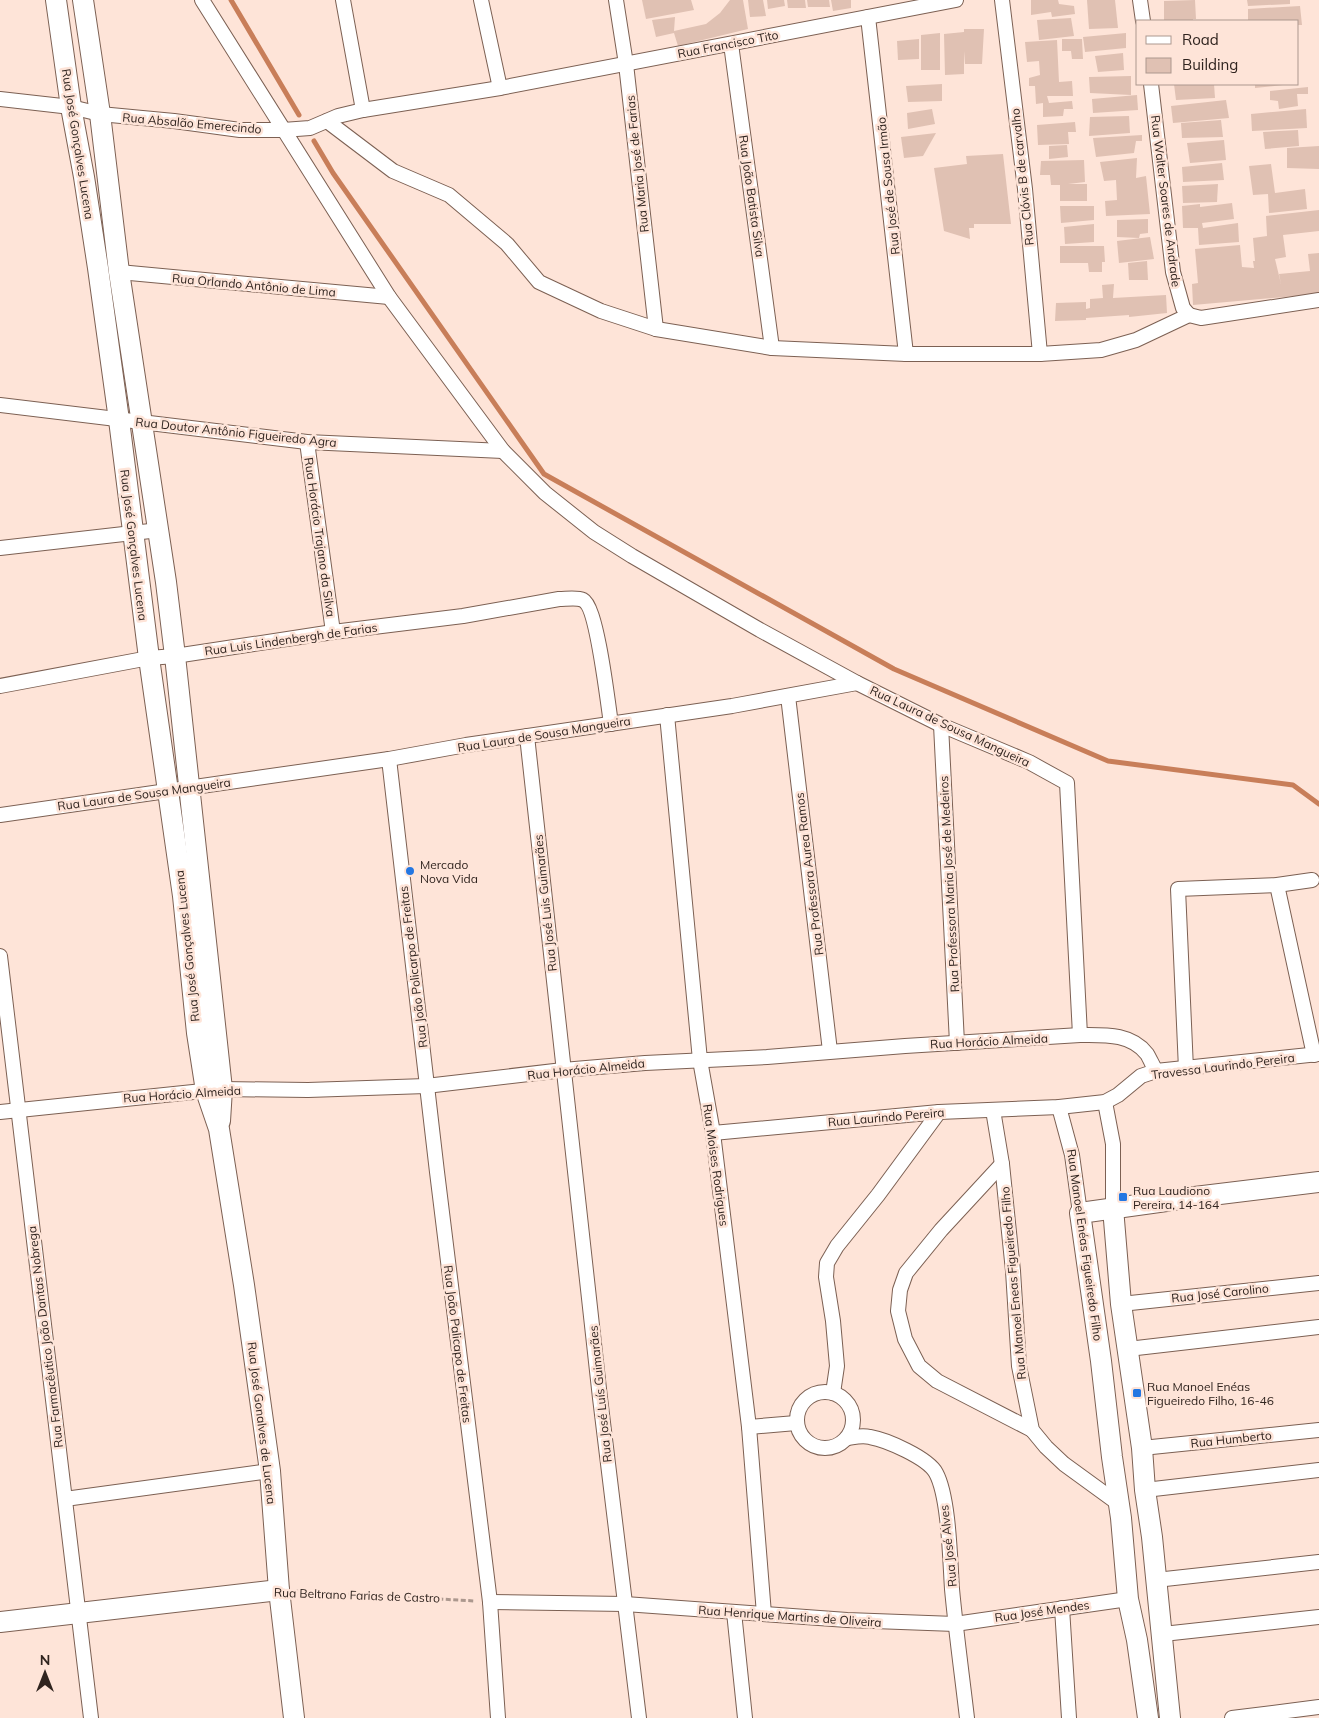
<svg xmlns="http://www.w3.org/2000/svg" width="1319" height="1718" font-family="Mulish,sans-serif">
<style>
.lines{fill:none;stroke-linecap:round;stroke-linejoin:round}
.stream{stroke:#c87e59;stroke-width:5}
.building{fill:#e0c1b3}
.street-casing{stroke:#7c6053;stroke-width:16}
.secondary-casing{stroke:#7c6053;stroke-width:22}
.path{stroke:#ac988e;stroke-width:3;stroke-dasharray:5 2.5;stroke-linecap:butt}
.street{stroke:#fff;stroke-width:14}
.secondary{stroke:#fff;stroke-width:20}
.poi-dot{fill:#2477e2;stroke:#fee4d8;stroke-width:2}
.labels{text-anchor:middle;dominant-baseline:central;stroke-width:5;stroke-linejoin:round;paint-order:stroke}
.street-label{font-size:12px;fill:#30241f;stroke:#fee4d8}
.poi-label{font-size:12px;fill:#30241f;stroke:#fee4d8;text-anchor:start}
</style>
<rect width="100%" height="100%" fill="#fee4d8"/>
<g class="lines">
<g class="stream">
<path d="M231 0 299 115"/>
<path d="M314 141 333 173 544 474 894 669 1108 761 1293 785 1319 804"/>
</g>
</g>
<g class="building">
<path d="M642 0H691L694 10 646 19Z"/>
<path d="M730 0H743L748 29 678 46 674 33 656 37 652 20 675 17 674 31 706 24 720 13Z"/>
<path d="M748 0H763L766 16 750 17Z"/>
<path d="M767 0H784L785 6 768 9Z"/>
<path d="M787 0H805L806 8H788Z"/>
<path d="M807 0H829L830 7H808Z"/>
<path d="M831 0H851V8L833 11Z"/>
<path d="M1031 0H1058L1059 4 1074 6 1075 14 1052 17 1051 12 1031 15Z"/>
<path d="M1087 0H1115L1118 28 1089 29Z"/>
<path d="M1195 0 1196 19H1193V21H1164V1Z"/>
<path d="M1247 0H1290V4L1248 6Z"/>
<path d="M1300 6 1302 25H1298V21H1248V9Z"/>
<path d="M1071 18 1074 36 1039 40 1037 20Z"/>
<path d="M964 29H984L982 64H965L964 51V74L945 75 944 34 964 32Z"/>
<path d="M940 33V70H921V35Z"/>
<path d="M1126 33V48L1085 52 1083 37Z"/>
<path d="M919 39V59L898 60 897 41Z"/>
<path d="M1062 39H1082L1083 59H1072L1071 51H1062Z"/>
<path d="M1057 40 1059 82 1072 81 1073 96H1047L1049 103 1072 101 1073 109H1064L1063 116 1043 117V103L1036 104 1035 86H1029V78L1040 75 1039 61 1027 62 1025 42Z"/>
<path d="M1123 53 1124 70 1098 72 1095 56Z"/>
<path d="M1131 76V95L1090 93 1089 77Z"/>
<path d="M942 84V101L908 102 906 86Z"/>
<path d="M1174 84H1214L1215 98 1176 100Z"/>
<path d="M1255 84H1283V85L1255 88Z"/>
<path d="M1308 87V94H1297L1298 106 1279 109 1278 101 1270 100V91Z"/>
<path d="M1137 95 1138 110 1093 113 1092 99Z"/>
<path d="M1226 100 1229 118 1173 123 1171 106Z"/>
<path d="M932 109 935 124 908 129 907 113Z"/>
<path d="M1306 109 1307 128 1252 131 1251 114Z"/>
<path d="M1129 116 1130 133 1089 136 1090 117Z"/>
<path d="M1221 120 1223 137 1182 138 1181 123Z"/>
<path d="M1075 122 1076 132H1068L1069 144 1038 145 1037 125Z"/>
<path d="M1298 130 1299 146 1265 149 1263 132Z"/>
<path d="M936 133 923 156 904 158 901 137Z"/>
<path d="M1142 135V141H1136L1134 153 1096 157 1093 138Z"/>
<path d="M1224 140 1226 160 1190 163 1187 143Z"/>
<path d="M1067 145 1068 157 1049 159V146Z"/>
<path d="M1319 146V169L1287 168V148Z"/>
<path d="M1003 154 1011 224H974V228H969L970 239 944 231 934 168 967 164 966 156Z"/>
<path d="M1137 158 1136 178 1146 176 1150 214 1106 216 1105 201 1117 200 1116 180 1104 181 1100 162Z"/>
<path d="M1084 160 1085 182 1068 184H1087V201H1060V185H1051L1050 175H1040L1041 161Z"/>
<path d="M1222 163 1224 180 1183 182 1182 167Z"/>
<path d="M1271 164 1275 193 1305 189 1307 209 1269 213 1268 194 1253 195 1249 166Z"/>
<path d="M1218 184 1217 202 1183 203 1182 186Z"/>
<path d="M1232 203 1234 219 1202 223 1203 228 1238 223 1239 242 1199 245 1198 228H1183L1182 206 1200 204V207Z"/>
<path d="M1060 206H1094V220L1061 223Z"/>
<path d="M1319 210V231L1283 235 1286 257 1275 259 1281 284 1279 274 1310 271 1308 254 1319 253V294L1193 305 1192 284 1198 283 1195 249 1240 245 1242 267 1254 268 1253 261H1255L1253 238 1267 236 1266 216Z"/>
<path d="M1148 219V233L1140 234 1139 238 1117 237V220Z"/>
<path d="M1094 224V242L1065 244 1064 227Z"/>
<path d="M1150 237 1154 259 1119 263 1117 241Z"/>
<path d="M1060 246H1104L1105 262H1102V272H1089L1088 263H1060Z"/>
<path d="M1147 261 1148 280H1129L1128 263Z"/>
<path d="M1114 284 1113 298 1166 295 1167 313 1129 317V315L1086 318V320L1055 321 1056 303 1086 302V309L1090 308V299L1103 298 1102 285Z"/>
</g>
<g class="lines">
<defs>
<g id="street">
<path d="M202 0 389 297 503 451 545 493 594 532 632 556 760 630 857 683 941 725 1029 762 1067 783 1080 1035"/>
<path d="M343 0 363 110"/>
<path d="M481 0 500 88"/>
<path d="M616 0 626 64 656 329"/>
<path d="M1002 0 1025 189 1040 354"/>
<path d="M1140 0 1143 21"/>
<path d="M868 17 906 354"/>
<path d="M731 44 772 348"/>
<path d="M1151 84 1173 272 1183 308 1189 315"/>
<path d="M0 99 71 107 100 114 174 121 240 130H283L310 128 338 116 363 110 500 88 956 0"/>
<path d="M327 121 393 171 449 195 507 244 539 282 601 311 656 329 772 348 906 354H1040L1101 350 1136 340 1189 315"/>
<path d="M119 272 389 297"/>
<path d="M1189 315 1201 318 1319 300"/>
<path d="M0 405 307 442 503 451"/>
<path d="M307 442 333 632"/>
<path d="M0 548 159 530"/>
<path d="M0 686 149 658 175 656 333 632 463 616 559 599C566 599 577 597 583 600 597 607 608 704 611 724"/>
<path d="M788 696 830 1051"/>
<path d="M667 715 700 1060 713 1133 749 1427 764 1614"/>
<path d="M941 725 957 1043"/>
<path d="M527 736 600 1398 639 1718"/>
<path d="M389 759 437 1172 490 1602 498 1718"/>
<path d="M0 815 389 759 466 745 732 706 857 683"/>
<path d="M1277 885 1314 1055"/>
<path d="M0 956 91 1718"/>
<path d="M1186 1069 1178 889 1277 885 1312 880"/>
<path d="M1105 1102 1113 1144V1208"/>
<path d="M1059 1107 1072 1155 1080 1213"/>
<path d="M993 1110 1002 1164 1013 1271 1019 1366 1032 1430 1046 1447 1064 1464 1119 1504"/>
<path d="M0 1112 222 1089 308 1090 426 1086 563 1070 645 1063 767 1057 905 1046 1080 1035C1104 1035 1131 1033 1147 1054 1150 1059 1153 1066 1156 1071"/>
<path d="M713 1133 939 1112 1059 1107 1105 1102 1118 1095 1141 1076 1156 1071 1319 1054"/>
<path d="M1002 1164 941 1230 906 1273 900 1290 898 1311 905 1339 919 1366 937 1381 1032 1430"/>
<path d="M1121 1304 1319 1283"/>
<path d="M1128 1349 1319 1327"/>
<circle cx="825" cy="1420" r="28"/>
<path d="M833 1393 837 1366 833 1321 826 1277 827 1263 837 1246 878 1195 939 1112"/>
<path d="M749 1427 796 1423"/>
<path d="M847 1438C855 1437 862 1435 870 1437 887 1440 928 1458 936 1473 949 1497 950 1559 952 1589 956 1632 962 1675 967 1718"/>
<path d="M1142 1448 1319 1430"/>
<path d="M1145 1490 1319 1470"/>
<path d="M65 1499 270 1471"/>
<path d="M1156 1580 1319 1562"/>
<path d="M490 1602 625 1604 847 1620 955 1624 1128 1599"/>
<path d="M1062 1608 1069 1718"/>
<path d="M734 1612 745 1718"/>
<path d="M1163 1634 1319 1617"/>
<path d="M1232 1718 1319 1707"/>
</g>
<g id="secondary">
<path d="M56 0 71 107 84 177 98 268 119 420 149 658 183 896 197 1033 206 1091 219 1129 244 1285 270 1471 279 1590 294 1718"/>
<path d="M83 0 100 114 119 272 166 582 175 656 222 1089 220 1121"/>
<path d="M1113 1208 1121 1304 1142 1448 1145 1490 1152 1537 1170 1718"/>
<path d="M0 1622 279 1590"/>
<path d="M1148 1718 1137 1640 1128 1599 1121 1518 1112 1457 1101 1361 1080 1213 1195 1197 1319 1182"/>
</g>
</defs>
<use href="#street" class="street-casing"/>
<use href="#secondary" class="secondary-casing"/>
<path class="path" d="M296 1591 475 1601"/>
<use href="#street" class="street"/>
<use href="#secondary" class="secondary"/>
</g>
<g class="poi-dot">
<circle cx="410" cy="871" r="5"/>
<rect x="1118" y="1192" width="10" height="10" rx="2.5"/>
<rect x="1132" y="1388" width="10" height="10" rx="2.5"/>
</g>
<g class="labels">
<g class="street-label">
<text transform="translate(728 44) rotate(-11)">Rua Francisco Tito</text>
<text transform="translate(192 123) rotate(5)">Rua Absalão Emerecindo</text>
<text transform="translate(78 144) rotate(81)">Rua José Gonçalves Lucena</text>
<text transform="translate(637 164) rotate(-96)">Rua Maria José de Farias</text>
<text transform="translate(1022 177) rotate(-96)">Rua Clóvis B de carvalho</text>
<text transform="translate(888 186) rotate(-96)">Rua José de Sousa Irmão</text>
<text transform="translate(752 196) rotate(82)">Rua João Batista Silva</text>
<text transform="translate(1166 201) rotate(83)">Rua Walter Soares de Andrade</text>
<text transform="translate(254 285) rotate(5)">Rua Orlando Antônio de Lima</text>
<text transform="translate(236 432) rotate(6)">Rua Doutor Antônio Figueiredo Agra</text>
<text transform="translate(320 537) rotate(82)">Rua Horácio Trajano da Silva</text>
<text transform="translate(134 545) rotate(83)">Rua José Gonçalves Lucena</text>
<text transform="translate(291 639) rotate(-8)">Rua Luis Lindenbergh de Farias</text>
<text transform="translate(950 726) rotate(25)">Rua Laura de Sousa Mangueira</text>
<text transform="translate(544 734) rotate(-9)">Rua Laura de Sousa Mangueira</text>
<text transform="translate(144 794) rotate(-8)">Rua Laura de Sousa Mangueira</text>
<text transform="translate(809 874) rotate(-97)">Rua Professora Aurea Ramos</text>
<text transform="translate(949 884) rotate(-93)">Rua Professora Maria José de Medeiros</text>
<text transform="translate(545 903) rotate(-96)">Rua José Luis Guimarães</text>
<text transform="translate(187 946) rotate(-96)">Rua José Gonçalves Lucena</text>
<text transform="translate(413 967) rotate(-97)">Rua João Policarpo de Freitas</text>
<text transform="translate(989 1041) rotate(-3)">Rua Horácio Almeida</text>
<text transform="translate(1223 1066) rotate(-7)">Travessa Laurindo Pereira</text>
<text transform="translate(586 1069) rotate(-6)">Rua Horácio Almeida</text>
<text transform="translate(182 1094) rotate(-4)">Rua Horácio Almeida</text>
<text transform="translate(886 1117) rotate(-5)">Rua Laurindo Pereira</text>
<text transform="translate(716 1165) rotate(82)">Rua Moises Rodrigues</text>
<text transform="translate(1085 1245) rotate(82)">Rua Manoel Enéas Figueiredo Filho</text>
<text transform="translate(1013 1283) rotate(-95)">Rua Manoel Eneas Figueiredo Filho</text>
<text transform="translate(1220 1293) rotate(-6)">Rua José Carolino</text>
<text transform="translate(45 1337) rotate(-97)">Rua Farmacêutico João Dantas Nobrega</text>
<text transform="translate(458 1344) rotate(83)">Rua João Palicapo de Freitas</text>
<text transform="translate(600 1394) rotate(-96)">Rua José Luís Guimarães</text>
<text transform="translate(262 1423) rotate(83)">Rua José Gonalves de Lucena</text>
<text transform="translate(1231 1439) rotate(-6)">Rua Humberto</text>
<text transform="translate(948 1546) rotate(-96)">Rua José Alves</text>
<text transform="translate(357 1595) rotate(2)">Rua Beltrano Farias de Castro</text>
<text transform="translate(1042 1611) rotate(-8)">Rua José Mendes</text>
<text transform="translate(790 1616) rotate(4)">Rua Henrique Martins de Oliveira</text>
</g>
<g class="poi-label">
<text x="420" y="864">Mercado<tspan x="420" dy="14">Nova Vida</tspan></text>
<text x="1133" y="1190">Rua Laudiono<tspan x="1133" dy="14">Pereira, 14-164</tspan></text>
<text x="1147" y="1386">Rua Manoel Enéas<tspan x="1147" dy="14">Figueiredo Filho, 16-46</tspan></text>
</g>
</g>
<rect x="1136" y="20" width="162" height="65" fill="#fee4d8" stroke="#ac978e"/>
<rect x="1146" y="36" width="25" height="8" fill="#ffffff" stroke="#ac978e"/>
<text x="1182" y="45" font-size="15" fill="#30241f">Road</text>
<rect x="1146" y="58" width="25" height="15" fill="#e0c1b3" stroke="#ac978e"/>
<text x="1182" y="70" font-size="15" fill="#30241f">Building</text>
<g transform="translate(45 1673)" stroke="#fee4d8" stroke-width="4" paint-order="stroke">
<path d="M0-4L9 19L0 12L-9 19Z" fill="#30241f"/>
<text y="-8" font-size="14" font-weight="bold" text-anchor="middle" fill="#30241f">N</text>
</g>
</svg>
